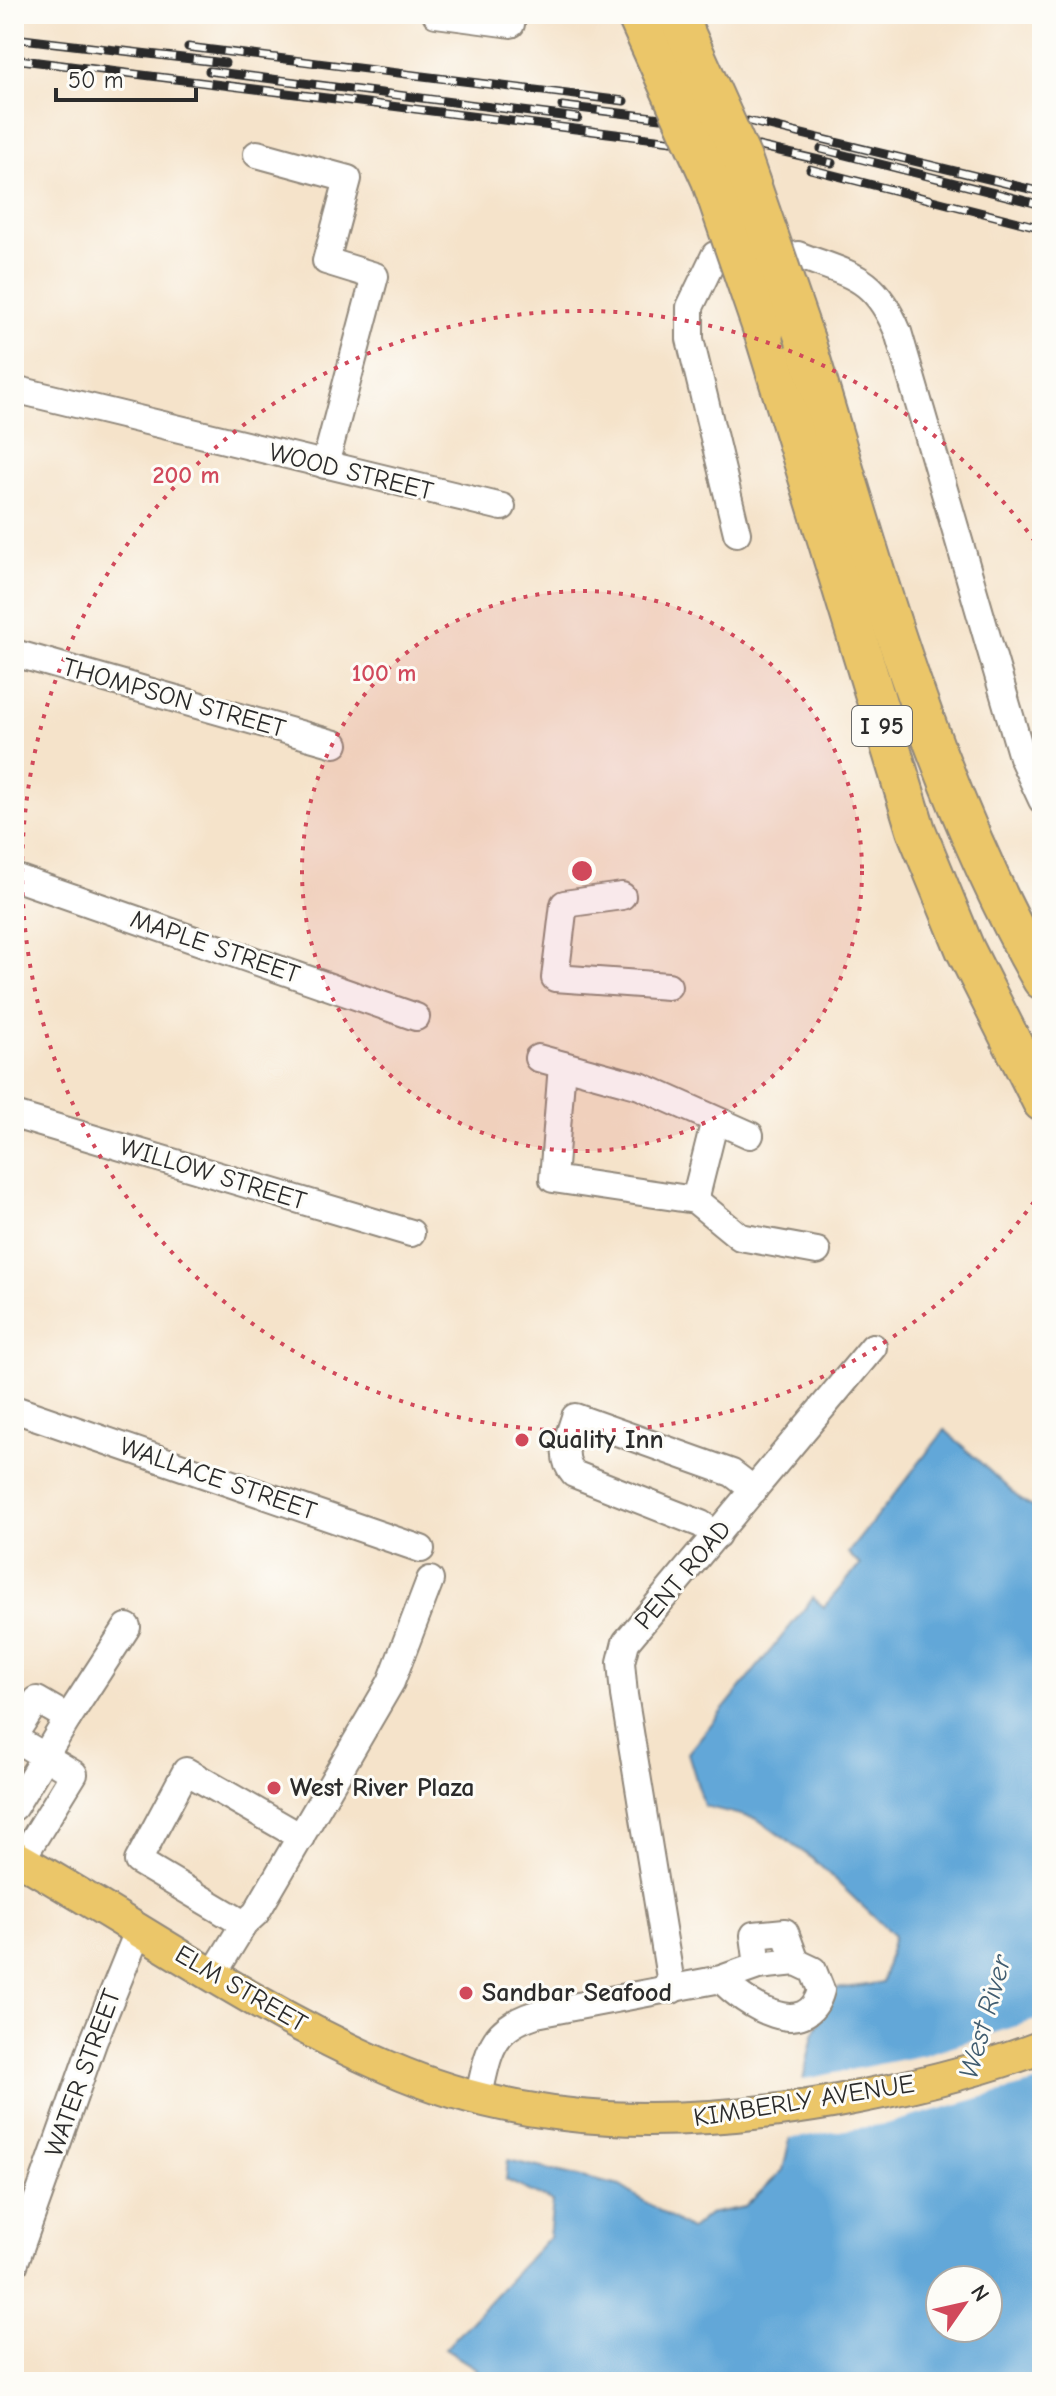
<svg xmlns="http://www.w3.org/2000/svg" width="1056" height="2396" font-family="'Comic Neue',sans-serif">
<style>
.water{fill:#62a7d8;stroke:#466982;stroke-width:2;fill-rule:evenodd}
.pier{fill:#f5e3ca}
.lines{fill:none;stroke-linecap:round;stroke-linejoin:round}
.minor-casing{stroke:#90877a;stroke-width:30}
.major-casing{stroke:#90877a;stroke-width:36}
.highway-casing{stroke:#90877a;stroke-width:42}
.minor{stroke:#fff;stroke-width:26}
.major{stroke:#ebc669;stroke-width:32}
.highway{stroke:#ebc669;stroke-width:38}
.rail-casing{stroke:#2b2b2b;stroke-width:9}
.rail{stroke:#fdfcf7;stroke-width:6;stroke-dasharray:18;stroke-linecap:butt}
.highway-bridge-casing{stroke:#90877a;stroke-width:42;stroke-linecap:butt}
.highway-bridge{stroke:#ebc669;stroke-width:38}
.ring{fill:none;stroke:#d1495b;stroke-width:4;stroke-dasharray:4 8}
.poi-dot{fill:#d1495b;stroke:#fdfcf7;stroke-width:3}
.labels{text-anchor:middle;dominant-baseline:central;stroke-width:6;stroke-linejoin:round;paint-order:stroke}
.shield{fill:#fdfcf7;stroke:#6a6a68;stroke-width:2}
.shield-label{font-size:24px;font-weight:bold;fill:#2b2b2b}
.street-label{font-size:26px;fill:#2b2b2b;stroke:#fdfcf7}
.poi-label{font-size:26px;font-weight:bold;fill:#2b2b2b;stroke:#fdfcf7;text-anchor:start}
.water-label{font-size:28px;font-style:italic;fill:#415d70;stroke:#fdfcf7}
.centre{fill:#d1495b;stroke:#fdfcf7;stroke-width:4}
.ring-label{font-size:24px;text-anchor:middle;font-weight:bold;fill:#d1495b;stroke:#fdfcf7;stroke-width:6;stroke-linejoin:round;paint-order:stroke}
</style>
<rect width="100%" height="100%" fill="#fdfcf7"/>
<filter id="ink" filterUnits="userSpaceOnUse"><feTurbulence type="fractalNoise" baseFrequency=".0125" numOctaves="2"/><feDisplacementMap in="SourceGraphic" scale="16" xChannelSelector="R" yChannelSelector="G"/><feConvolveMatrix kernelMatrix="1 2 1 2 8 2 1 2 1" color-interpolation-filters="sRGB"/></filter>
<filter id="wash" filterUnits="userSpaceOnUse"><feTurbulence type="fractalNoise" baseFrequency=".006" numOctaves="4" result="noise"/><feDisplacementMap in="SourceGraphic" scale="32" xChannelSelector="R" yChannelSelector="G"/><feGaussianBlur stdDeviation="1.8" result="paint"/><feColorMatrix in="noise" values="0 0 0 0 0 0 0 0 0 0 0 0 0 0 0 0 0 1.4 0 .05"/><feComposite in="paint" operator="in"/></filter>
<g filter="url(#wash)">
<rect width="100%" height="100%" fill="#f5e3ca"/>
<path class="water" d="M945 1430 1021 1500 1042 1514V1931L1037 1948 1042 1947V2382H464L477 2369 445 2349 549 2237 553 2202 506 2180 508 2160 620 2186 690 2230 709 2214 745 2207 783 2170 813 2035 836 1989 882 1983 894 1936 813 1859 757 1819 704 1806 688 1753 813 1598 824 1607 860 1565 848 1553ZM940 2280H988V2328H940Z"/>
<path class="pier" d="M1042 2018V2081L886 2124 787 2139 800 2080 924 2055Z"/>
</g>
<g filter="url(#ink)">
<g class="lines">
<defs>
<g id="minor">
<path d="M436 14 511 24V14"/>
<path d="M257 154 348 179 326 261 375 276 325 465"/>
<path d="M715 255 690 307V339L737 533"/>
<path d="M798 255C852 276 874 275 898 332L1022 757 1042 800"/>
<path d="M14 389 502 507"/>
<path d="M14 653 335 744"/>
<path d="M14 877 416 1017"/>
<path d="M622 896 564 904 555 978 668 986"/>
<path d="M538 1058 640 1086 750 1135"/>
<path d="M562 1065 553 1179 695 1200 740 1237 817 1251"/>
<path d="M14 1115 411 1233"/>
<path d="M695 1200 715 1120"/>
<path d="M14 1409 421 1549"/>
<path d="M717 1535 701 1524 574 1474C558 1456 569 1437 575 1417L732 1473 754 1490"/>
<path d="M14 1735 37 1700 68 1718 127 1627"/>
<path d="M14 1738 74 1774 21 1860"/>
<path d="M14 1807 68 1718"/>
<path d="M244 1924 138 1861 186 1771 301 1837"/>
<path d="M758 1966 754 1935 785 1932 796 1962"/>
<path d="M214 1973 244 1924 256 1913 391 1682 430 1580"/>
<path d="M672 1990 624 1695 621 1662 626 1642 873 1347"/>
<path d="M478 2099C489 2054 488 2029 536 2014L721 1979 758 1966 796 1962 813 1970 821 1990C807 2044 744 2004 721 1979"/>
<path d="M14 2265 94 2040 139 1929"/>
</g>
<path id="major" d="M14 1856C138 1926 257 2011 387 2067 530 2130 681 2128 832 2102 903 2089 974 2073 1042 2047"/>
<g id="highway">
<path d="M764 334 916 830 965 949 1042 1102"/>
<path d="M805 340C872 558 929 780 1042 980"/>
</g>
</defs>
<use href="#minor" class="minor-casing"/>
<use href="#major" class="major-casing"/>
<use href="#highway" class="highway-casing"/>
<use href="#minor" class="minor"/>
<use href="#major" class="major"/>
<use href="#highway" class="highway"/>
<defs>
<g id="rail">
<path d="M14 38 225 63"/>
<path d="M188 47 624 101"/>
<path d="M14 59 672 141"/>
<path d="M209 71 578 118"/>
<path d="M562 106 661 118"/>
<path d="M748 121 1042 192"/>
<path d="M758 146 832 163"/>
<path d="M821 149 1042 205"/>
<path d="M810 169 1042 228"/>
</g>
</defs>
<use href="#rail" class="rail-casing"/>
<use href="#rail" class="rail"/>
<defs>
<g id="highway-bridge">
<path d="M636 14 711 180 764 334"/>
<path d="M677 14 743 161 805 340"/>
</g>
</defs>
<use href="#highway-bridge" class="highway-bridge-casing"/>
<use href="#highway-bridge" class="highway-bridge"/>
</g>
</g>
<circle cx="582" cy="871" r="280" fill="#d1495b" fill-opacity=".12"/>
<g class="ring">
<circle cx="582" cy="871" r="280"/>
<path d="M1041 1192A560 560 0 1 1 1041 550"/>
</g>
<g class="poi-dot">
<circle cx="522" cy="1440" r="8"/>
<circle cx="274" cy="1788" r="8"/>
<circle cx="466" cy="1993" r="8"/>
</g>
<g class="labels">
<rect class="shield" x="852" y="706" width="60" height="40" rx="6"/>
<g class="shield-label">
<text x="882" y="726">I 95</text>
</g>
<g class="street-label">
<text transform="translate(351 472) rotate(14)">WOOD STREET</text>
<text transform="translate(174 698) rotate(16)">THOMPSON STREET</text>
<text transform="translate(215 947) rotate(19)">MAPLE STREET</text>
<text transform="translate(213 1174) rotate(17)">WILLOW STREET</text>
<text transform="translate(218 1479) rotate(19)">WALLACE STREET</text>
<text transform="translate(683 1575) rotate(-50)">PENT ROAD</text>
<text transform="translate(241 1989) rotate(30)">ELM STREET</text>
<text transform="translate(83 2073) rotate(-70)">WATER STREET</text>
<text transform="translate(804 2101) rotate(-9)">KIMBERLY AVENUE</text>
</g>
<g class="poi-label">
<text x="538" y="1440">Quality Inn</text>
<text x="290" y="1788">West River Plaza</text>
<text x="482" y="1993">Sandbar Seafood</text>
</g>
<g class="water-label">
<text transform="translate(985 2017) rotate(-74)">West River</text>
</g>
</g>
<circle cx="582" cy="871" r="12" class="centre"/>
<g class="ring-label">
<text x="186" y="483">200 m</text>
<text x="384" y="681">100 m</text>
</g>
<rect width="1056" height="2396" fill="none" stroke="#fdfcf7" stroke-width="48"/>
<g transform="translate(964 2304) rotate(56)"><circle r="38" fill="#fdfcf7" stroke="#a9a8a5" stroke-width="2"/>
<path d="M0-6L14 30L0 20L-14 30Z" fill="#d1495b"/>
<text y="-12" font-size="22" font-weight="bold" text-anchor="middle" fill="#2b2b2b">N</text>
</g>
<path d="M56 88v12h140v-12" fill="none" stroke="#2b2b2b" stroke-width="4"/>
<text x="68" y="88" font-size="24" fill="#2b2b2b" stroke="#fdfcf7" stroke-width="6" paint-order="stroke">50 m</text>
</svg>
